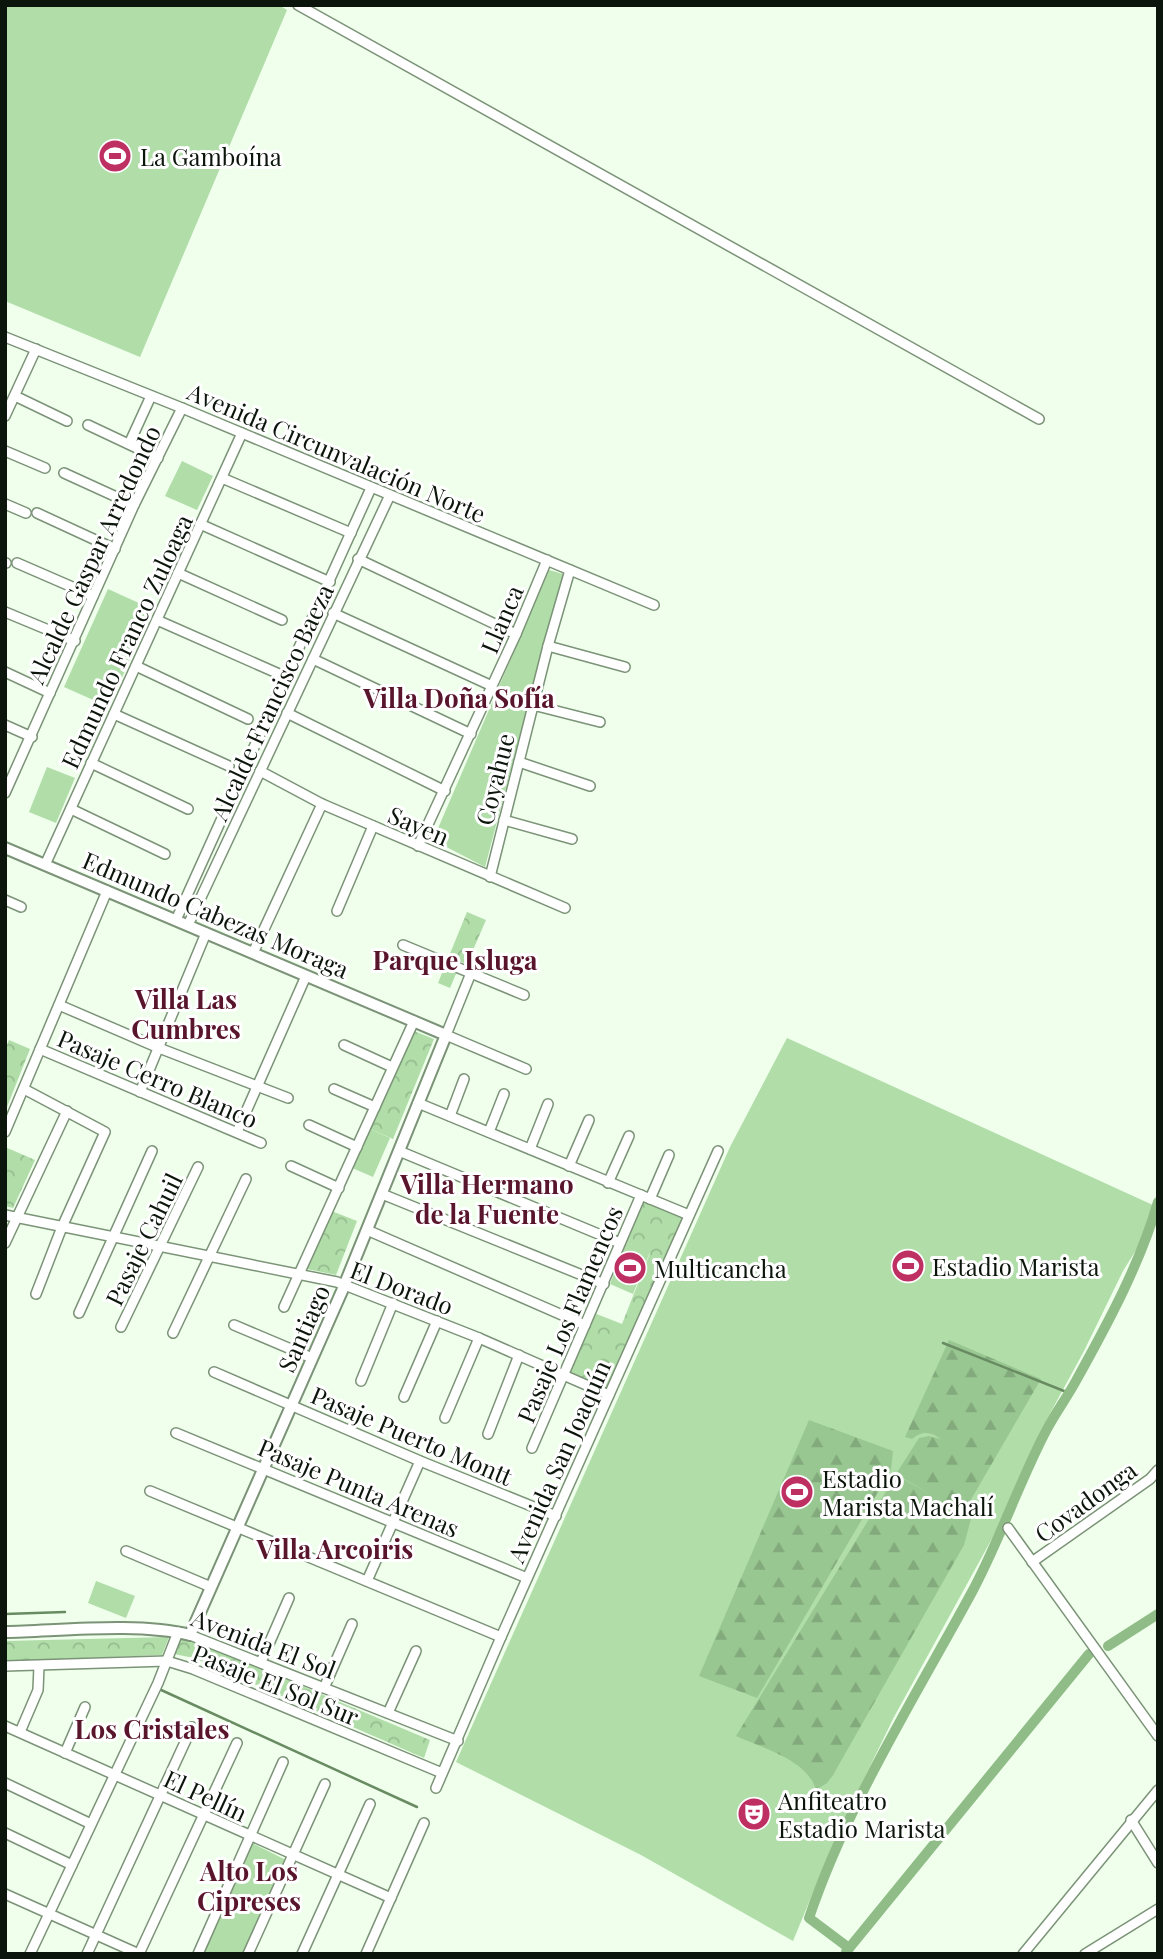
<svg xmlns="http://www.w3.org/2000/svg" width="1163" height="1959" font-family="'Playfair Display',serif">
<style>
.grass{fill:#b0dda8}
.forest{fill:url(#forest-firs)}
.park{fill:url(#park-crowns)}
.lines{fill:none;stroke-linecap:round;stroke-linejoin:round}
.stream{stroke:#688b62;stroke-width:2.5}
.canal{stroke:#90bd87;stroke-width:10}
.minor-casing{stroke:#7b9377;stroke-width:12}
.tertiary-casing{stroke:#7b9377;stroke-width:14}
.minor{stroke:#fff;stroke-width:9}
.tertiary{stroke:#fff;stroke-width:10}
.labels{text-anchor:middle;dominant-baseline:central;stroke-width:6;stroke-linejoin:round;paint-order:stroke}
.poi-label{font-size:24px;fill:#0c150b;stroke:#fff;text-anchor:start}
.street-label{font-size:24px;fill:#0c150b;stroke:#fff}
.neighbourhood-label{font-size:26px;font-weight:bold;fill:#59152c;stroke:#fff}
</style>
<defs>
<pattern id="forest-firs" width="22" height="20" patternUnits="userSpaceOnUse" patternTransform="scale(1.75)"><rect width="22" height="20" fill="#99c791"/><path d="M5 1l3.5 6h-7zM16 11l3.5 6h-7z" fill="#83aa7c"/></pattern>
<pattern id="park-crowns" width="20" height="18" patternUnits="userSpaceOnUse" patternTransform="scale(1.75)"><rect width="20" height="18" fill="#b0dda8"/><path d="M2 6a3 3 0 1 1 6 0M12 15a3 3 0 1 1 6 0" fill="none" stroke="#96bd8f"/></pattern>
</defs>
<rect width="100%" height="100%" fill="#efffec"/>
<g class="grass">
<path d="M5 5H279L287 10 140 357 5 301Z"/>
<path d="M182 461 213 476 197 510 165 496Z"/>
<path d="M549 570 563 574 485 867 433 840Z"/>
<path d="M108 589 152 609 109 707 64 687Z"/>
<path d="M47 767 75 778 56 823 29 812Z"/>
<path d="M787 1038 1155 1206 1146 1234 1123 1271 1084 1351 1041 1430 1031 1452 1015 1500 995 1533 894 1717 837 1834 793 1941 641 1855 456 1762 730 1147Z"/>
<path d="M368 1128 390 1138 373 1177 350 1167Z"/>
<path d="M626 1242 650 1252 633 1294 610 1284Z"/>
<path d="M96 1581 135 1596 126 1618 88 1603Z"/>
<path d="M248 1841 286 1860 243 1954H198Z"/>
</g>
<g class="forest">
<path d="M949 1340 1041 1379 969 1503 971 1519 964 1545 833 1775 827 1783 816 1790C808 1760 762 1748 736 1736L896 1475 935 1497 896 1474 919 1438 929 1436 941 1439C930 1432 923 1430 912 1439L905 1437Z"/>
<path d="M809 1420 893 1451 891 1470 757 1698 699 1676Z"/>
</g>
<g class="park">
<path d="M467 912 486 920 467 964 461 962 450 988 438 983Z"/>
<path d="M409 1029 434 1039 393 1139 368 1128Z"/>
<path d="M9 1040 30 1049 5 1112V1049Z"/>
<path d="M5 1147 35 1160 13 1208 5 1206Z"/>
<path d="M643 1202 686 1219 608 1390 569 1373 594 1313 622 1324 650 1253 626 1242Z"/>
<path d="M329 1210 357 1221 336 1275 302 1268Z"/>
<path d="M169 1637 162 1655 5 1661V1641Z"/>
<path d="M179 1639 200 1643 430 1740 424 1758 194 1658 174 1654Z"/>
</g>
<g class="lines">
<g class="stream">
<path d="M943 1343 1069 1393"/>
<path d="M5 1614 65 1612"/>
<path d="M159 1689 417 1807"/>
</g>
<g class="canal">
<path d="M1108 1646 1158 1614"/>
<path d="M849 1948 809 1918C848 1803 914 1699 972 1592 1000 1540 1019 1482 1047 1429 1056 1412 1068 1396 1077 1379 1108 1323 1140 1264 1158 1202"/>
<path d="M846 1952 1089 1654"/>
</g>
<defs>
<g id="minor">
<path d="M298 5 1039 419"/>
<path d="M5 337 182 408 654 605"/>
<path d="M15 396 67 421"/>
<path d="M5 416 36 349"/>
<path d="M88 425 158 458"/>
<path d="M129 444 151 396"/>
<path d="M5 451 45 468"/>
<path d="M64 473 134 505"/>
<path d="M222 478 351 533"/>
<path d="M5 504 26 513"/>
<path d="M37 513 115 549"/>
<path d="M200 524 330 582"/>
<path d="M358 559 516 634"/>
<path d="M5 563H6"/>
<path d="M17 563 93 596"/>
<path d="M178 573 282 620"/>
<path d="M5 612 75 641"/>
<path d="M333 613 492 686"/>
<path d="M157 620 286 677"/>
<path d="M548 646 625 667"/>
<path d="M313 659 471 734"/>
<path d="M136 666 248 719"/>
<path d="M5 672 50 693"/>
<path d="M533 705 600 722"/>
<path d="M287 713 445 791"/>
<path d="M114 714 229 766"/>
<path d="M5 725 32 737"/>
<path d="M519 762 590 786"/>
<path d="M91 763 188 809"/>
<path d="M260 771 322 804 565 908"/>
<path d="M5 793 134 505 182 408"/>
<path d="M71 809 165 854"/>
<path d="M504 820 572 839"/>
<path d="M418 846 516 634 547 560"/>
<path d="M45 865 242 433"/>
<path d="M490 877 548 646 570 570"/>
<path d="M5 900 21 907"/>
<path d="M337 911 373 826"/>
<path d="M176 920 371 488"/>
<path d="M188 925 390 495"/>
<path d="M403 945 524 995"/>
<path d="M253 953 322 804"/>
<path d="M471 973 446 1035 526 1069"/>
<path d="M59 1005 159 1048 288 1098"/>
<path d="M344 1045 392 1067"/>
<path d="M40 1049 261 1143"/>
<path d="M24 1089 105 1132 62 1227 36 1294"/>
<path d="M334 1089 375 1107"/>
<path d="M140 1092 206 933"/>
<path d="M418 1103 689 1215"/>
<path d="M450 1116 464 1079"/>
<path d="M309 1125 357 1147"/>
<path d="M5 1132 107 891"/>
<path d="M237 1132 306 976"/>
<path d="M489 1132 504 1094"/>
<path d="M530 1149 548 1104"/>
<path d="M399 1151 620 1243"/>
<path d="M291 1166 339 1188"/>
<path d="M569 1166 589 1120"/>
<path d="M608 1183 629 1136"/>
<path d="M382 1194 604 1284"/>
<path d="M650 1199 669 1155"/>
<path d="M5 1215 337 1282 479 1338 609 1395"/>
<path d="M367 1230 585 1325"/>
<path d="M5 1243 67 1111"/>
<path d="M284 1307 414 1021"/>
<path d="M79 1313 152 1151"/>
<path d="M234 1325 312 1358"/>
<path d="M121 1327 198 1167"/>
<path d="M173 1333 246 1179"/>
<path d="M214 1372 420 1461 556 1516"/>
<path d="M361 1381 393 1303"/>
<path d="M404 1397 437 1321"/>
<path d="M445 1418 479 1338"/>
<path d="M176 1433 527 1578"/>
<path d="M488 1434 519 1355"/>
<path d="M532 1448 641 1195"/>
<path d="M150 1491 501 1637"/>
<path d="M1008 1528 1158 1736"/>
<path d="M126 1551 211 1587"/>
<path d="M1032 1562 1150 1479 1158 1470"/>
<path d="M367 1581 420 1461"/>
<path d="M190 1635 458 1741"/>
<path d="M261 1662 289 1598"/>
<path d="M5 1666 167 1661 193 1669 442 1773"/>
<path d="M324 1688 352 1624"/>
<path d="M388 1713 416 1651"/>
<path d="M5 1726 391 1898"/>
<path d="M20 1732 38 1690 39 1666"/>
<path d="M65 1753 85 1707"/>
<path d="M5 1783 91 1824"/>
<path d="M436 1788 501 1637 718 1151"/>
<path d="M1131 1820 1158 1863"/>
<path d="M5 1833 72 1865"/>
<path d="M5 1894 139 1954"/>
<path d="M30 1954 158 1683 178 1632"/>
<path d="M87 1954 192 1727"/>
<path d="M139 1954 237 1743"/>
<path d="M198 1954 283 1762"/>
<path d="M248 1954 325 1784"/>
<path d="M302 1954 370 1804"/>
<path d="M366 1954 424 1823"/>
<path d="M1023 1954 1158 1790"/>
<path d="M1085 1954 1158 1909"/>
</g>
<path id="tertiary" d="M5 848 446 1035 342 1291 190 1635C138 1622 60 1631 5 1632"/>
</defs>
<use href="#minor" class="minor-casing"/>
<use href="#tertiary" class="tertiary-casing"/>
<use href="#minor" class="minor"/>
<use href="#tertiary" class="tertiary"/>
</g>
<defs>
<symbol id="stadium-disc" viewBox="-11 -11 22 22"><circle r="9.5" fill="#be3062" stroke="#fff"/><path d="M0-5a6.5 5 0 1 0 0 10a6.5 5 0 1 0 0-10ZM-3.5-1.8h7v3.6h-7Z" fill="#fff"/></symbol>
<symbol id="theatre-disc" viewBox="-11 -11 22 22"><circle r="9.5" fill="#be3062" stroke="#fff"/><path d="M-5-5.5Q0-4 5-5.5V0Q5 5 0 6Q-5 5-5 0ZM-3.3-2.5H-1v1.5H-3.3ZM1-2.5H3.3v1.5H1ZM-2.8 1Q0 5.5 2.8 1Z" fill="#fff"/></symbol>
</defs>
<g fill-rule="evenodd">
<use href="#stadium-disc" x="96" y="137" width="38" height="38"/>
<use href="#stadium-disc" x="889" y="1247" width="38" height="38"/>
<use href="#stadium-disc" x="611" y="1249" width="38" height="38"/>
<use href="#stadium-disc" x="778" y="1473" width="38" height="38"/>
<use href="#theatre-disc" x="735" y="1795" width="38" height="38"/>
</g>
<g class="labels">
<g class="poi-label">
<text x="140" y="156">La Gamboína</text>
<text x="932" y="1266">Estadio Marista</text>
<text x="654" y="1268">Multicancha</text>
<text x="822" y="1478">Estadio<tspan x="822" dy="28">Marista Machalí</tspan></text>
<text x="778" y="1800">Anfiteatro<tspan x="778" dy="28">Estadio Marista</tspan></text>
</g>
<g class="street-label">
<text transform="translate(337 452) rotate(23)">Avenida Circunvalación Norte</text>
<text transform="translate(93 554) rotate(-65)">Alcalde Gaspar Arredondo</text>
<text transform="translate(501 619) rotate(-67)">Llanca</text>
<text transform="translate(126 641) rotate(-65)">Edmundo Franco Zuloaga</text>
<text transform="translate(271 702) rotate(-65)">Alcalde Francisco Baeza</text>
<text transform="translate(494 779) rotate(-76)">Coyahue</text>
<text transform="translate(419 825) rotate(23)">Sayen</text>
<text transform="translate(216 914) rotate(23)">Edmundo Cabezas Moraga</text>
<text transform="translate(158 1078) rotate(23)">Pasaje Cerro Blanco</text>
<text transform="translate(143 1239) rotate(-64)">Pasaje Cahuil</text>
<text transform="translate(402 1287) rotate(21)">El Dorado</text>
<text transform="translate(569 1314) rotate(-67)">Pasaje Los Flamencos</text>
<text transform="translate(303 1328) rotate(-66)">Santiago</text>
<text transform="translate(412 1435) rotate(23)">Pasaje Puerto Montt</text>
<text transform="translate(558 1461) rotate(-66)">Avenida San Joaquín</text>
<text transform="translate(359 1487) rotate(23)">Pasaje Punta Arenas</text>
<text transform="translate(1085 1501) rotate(-36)">Covadonga</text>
<text transform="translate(264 1643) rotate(21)">Avenida El Sol</text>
<text transform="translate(276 1684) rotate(22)">Pasaje El Sol Sur</text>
<text transform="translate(206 1795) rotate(25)">El Pellín</text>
</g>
<g class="neighbourhood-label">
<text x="459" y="697">Villa Doña Sofía</text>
<text x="455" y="959">Parque Isluga</text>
<text x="186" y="998">Villa Las<tspan x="186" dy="30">Cumbres</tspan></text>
<text x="487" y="1183">Villa Hermano<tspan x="487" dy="30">de la Fuente</tspan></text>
<text x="335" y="1548">Villa Arcoiris</text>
<text x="152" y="1728">Los Cristales</text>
<text x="249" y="1870">Alto Los<tspan x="249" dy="30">Cipreses</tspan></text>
</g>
</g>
<rect width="1163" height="1959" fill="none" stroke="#0c150b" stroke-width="14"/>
</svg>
